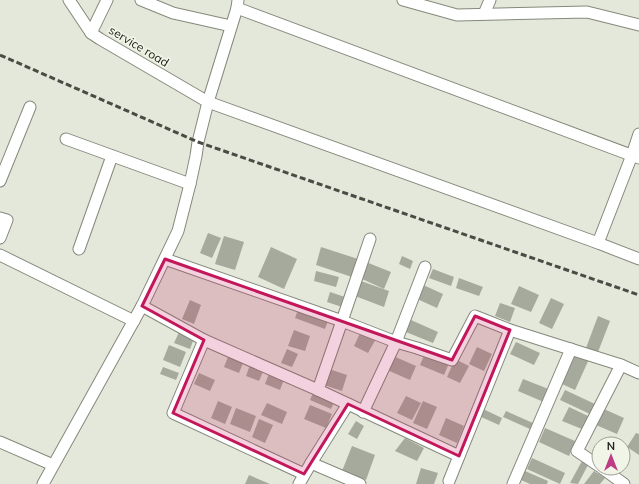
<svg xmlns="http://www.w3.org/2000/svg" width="639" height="484" font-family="Mulish,sans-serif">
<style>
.building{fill:#a6aa9c}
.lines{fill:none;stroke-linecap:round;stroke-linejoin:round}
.minor-casing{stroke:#85897c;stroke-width:13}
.minor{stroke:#fff;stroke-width:11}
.rail{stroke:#4a4b45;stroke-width:3;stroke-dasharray:6 3;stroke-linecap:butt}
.marked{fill:#c2185b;fill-opacity:0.2;stroke:#c2185b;stroke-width:3;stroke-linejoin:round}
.labels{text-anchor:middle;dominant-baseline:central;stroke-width:3.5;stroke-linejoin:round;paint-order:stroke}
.street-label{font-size:12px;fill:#20211c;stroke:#f1f5e7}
</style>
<rect width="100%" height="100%" fill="#e4e8da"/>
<g class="building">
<path d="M208 233 221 238 212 258 200 253Z"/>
<path d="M224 236 244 242 235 270 215 264Z"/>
<path d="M271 247 297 259 284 289 258 277Z"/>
<path d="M321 247 358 259 352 277 316 265Z"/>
<path d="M402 256 413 261 410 269 399 264Z"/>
<path d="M366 262 391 272 384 289 360 278Z"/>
<path d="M433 269 454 277 451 286 429 278Z"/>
<path d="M316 271 339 277 336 287 314 281Z"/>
<path d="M459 278 483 287 479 296 456 288Z"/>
<path d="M361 281 389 291 384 307 355 296Z"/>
<path d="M421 284 443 294 437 308 415 298Z"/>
<path d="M519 286 539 295 531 312 511 304Z"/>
<path d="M330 292 345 297 342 307 327 302Z"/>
<path d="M551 298 564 304 552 329 539 323Z"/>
<path d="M190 300 201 305 194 324 182 319Z"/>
<path d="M500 303 515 308 510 322 495 316Z"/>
<path d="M299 307 329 318 325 329 295 318Z"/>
<path d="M598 316 610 321 598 352 586 348Z"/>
<path d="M411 320 438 332 433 343 406 332Z"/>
<path d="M362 329 377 337 368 353 354 346Z"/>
<path d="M180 330 195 336 190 349 174 343Z"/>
<path d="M294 330 310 336 305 351 288 346Z"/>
<path d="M516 342 540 353 534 365 510 354Z"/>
<path d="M169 345 186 352 180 367 163 360Z"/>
<path d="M477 347 492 354 484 371 469 364Z"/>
<path d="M287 349 298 354 292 367 281 363Z"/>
<path d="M426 351 450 361 444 375 420 365Z"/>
<path d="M577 351 590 357 575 390 562 384Z"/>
<path d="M230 352 245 358 239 373 224 367Z"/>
<path d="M391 355 416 366 410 380 385 369Z"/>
<path d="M455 359 469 366 460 383 447 377Z"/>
<path d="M251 362 265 367 259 381 246 376Z"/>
<path d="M163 367 179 373 176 380 160 374Z"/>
<path d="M329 369 347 375 342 391 324 385Z"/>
<path d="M270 371 285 377 280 390 265 384Z"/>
<path d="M199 373 215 380 210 391 194 384Z"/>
<path d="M523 379 551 390 546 403 518 391Z"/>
<path d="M565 390 595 404 590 414 560 400Z"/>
<path d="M314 391 335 400 331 409 310 400Z"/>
<path d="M406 396 421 403 412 420 397 413Z"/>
<path d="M218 401 232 407 225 424 211 418Z"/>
<path d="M423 401 437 407 427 429 413 423Z"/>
<path d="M267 403 287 412 282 424 261 415Z"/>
<path d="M310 405 332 414 326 428 304 419Z"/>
<path d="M569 407 588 416 582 429 562 421Z"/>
<path d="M236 408 256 416 250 432 230 424Z"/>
<path d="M483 409 502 418 499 425 479 416Z"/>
<path d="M604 409 624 418 617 434 596 425Z"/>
<path d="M506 411 533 423 530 429 503 417Z"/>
<path d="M446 418 464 426 457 443 439 435Z"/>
<path d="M259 419 273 425 265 443 252 437Z"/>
<path d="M356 421 364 426 357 439 348 434Z"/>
<path d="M545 428 575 441 569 456 539 442Z"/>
<path d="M636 433 639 434V455L627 447Z"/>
<path d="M405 438 424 448 417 461 395 451Z"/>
<path d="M352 446 375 455 366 480 342 471Z"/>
<path d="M532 458 565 473 560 484 527 469Z"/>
<path d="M582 461 588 465 578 484 570 483Z"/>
<path d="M421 468 438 473 434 484H416Z"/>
<path d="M525 471 548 481 547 484H530L521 480Z"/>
<path d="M594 471 605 478 600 484H584Z"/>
<path d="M249 475 270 484H245Z"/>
</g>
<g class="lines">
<defs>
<g id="minor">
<path d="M69 0 91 33 100 39 208 102 598 243 639 259"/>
<path d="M141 0 173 13 231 26"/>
<path d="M403 0 457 15 587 12 639 25"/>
<path d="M237 8 639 158"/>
<path d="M484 14 490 0"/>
<path d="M91 33 107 0"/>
<path d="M66 139 190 184"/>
<path d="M0 181 30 107"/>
<path d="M0 218 7 220 0 238"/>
<path d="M598 243 632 155 639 134"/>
<path d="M79 249 112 156"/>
<path d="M0 255 134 321"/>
<path d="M165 259 342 321 396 342 417 348 452 360 475 316 510 330 621 365 577 451 599 466"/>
<path d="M142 306 204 340 318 390 348 404 311 463 299 484"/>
<path d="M204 340 173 413 304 474"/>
<path d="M621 365 639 373"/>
<path d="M318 390 342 321 370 239"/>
<path d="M348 404 459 456"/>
<path d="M363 412 396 342 425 267"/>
<path d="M0 442 53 465"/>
<path d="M311 463 360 484"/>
<path d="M602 468 624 484"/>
<path d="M449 481 510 330"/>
<path d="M43 484 142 306 178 231 190 184 196 156 198 142 208 102 237 8 238 0"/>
<path d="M513 484 571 349"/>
</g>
</defs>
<use href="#minor" class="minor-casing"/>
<use href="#minor" class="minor"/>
<path class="rail" d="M0 55 198 142 639 295"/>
</g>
<path class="marked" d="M165 259 452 360 475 316 510 330 459 456 348 404 304 474 173 413 204 340 142 306Z"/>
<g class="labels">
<g class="street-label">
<text transform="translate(139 46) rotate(31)">service road</text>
</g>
</g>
<g transform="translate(611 456)"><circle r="19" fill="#f1f5e7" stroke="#9da096"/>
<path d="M0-3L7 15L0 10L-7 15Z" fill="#be3c86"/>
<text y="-6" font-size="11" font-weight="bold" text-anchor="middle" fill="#20211c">N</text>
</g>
</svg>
